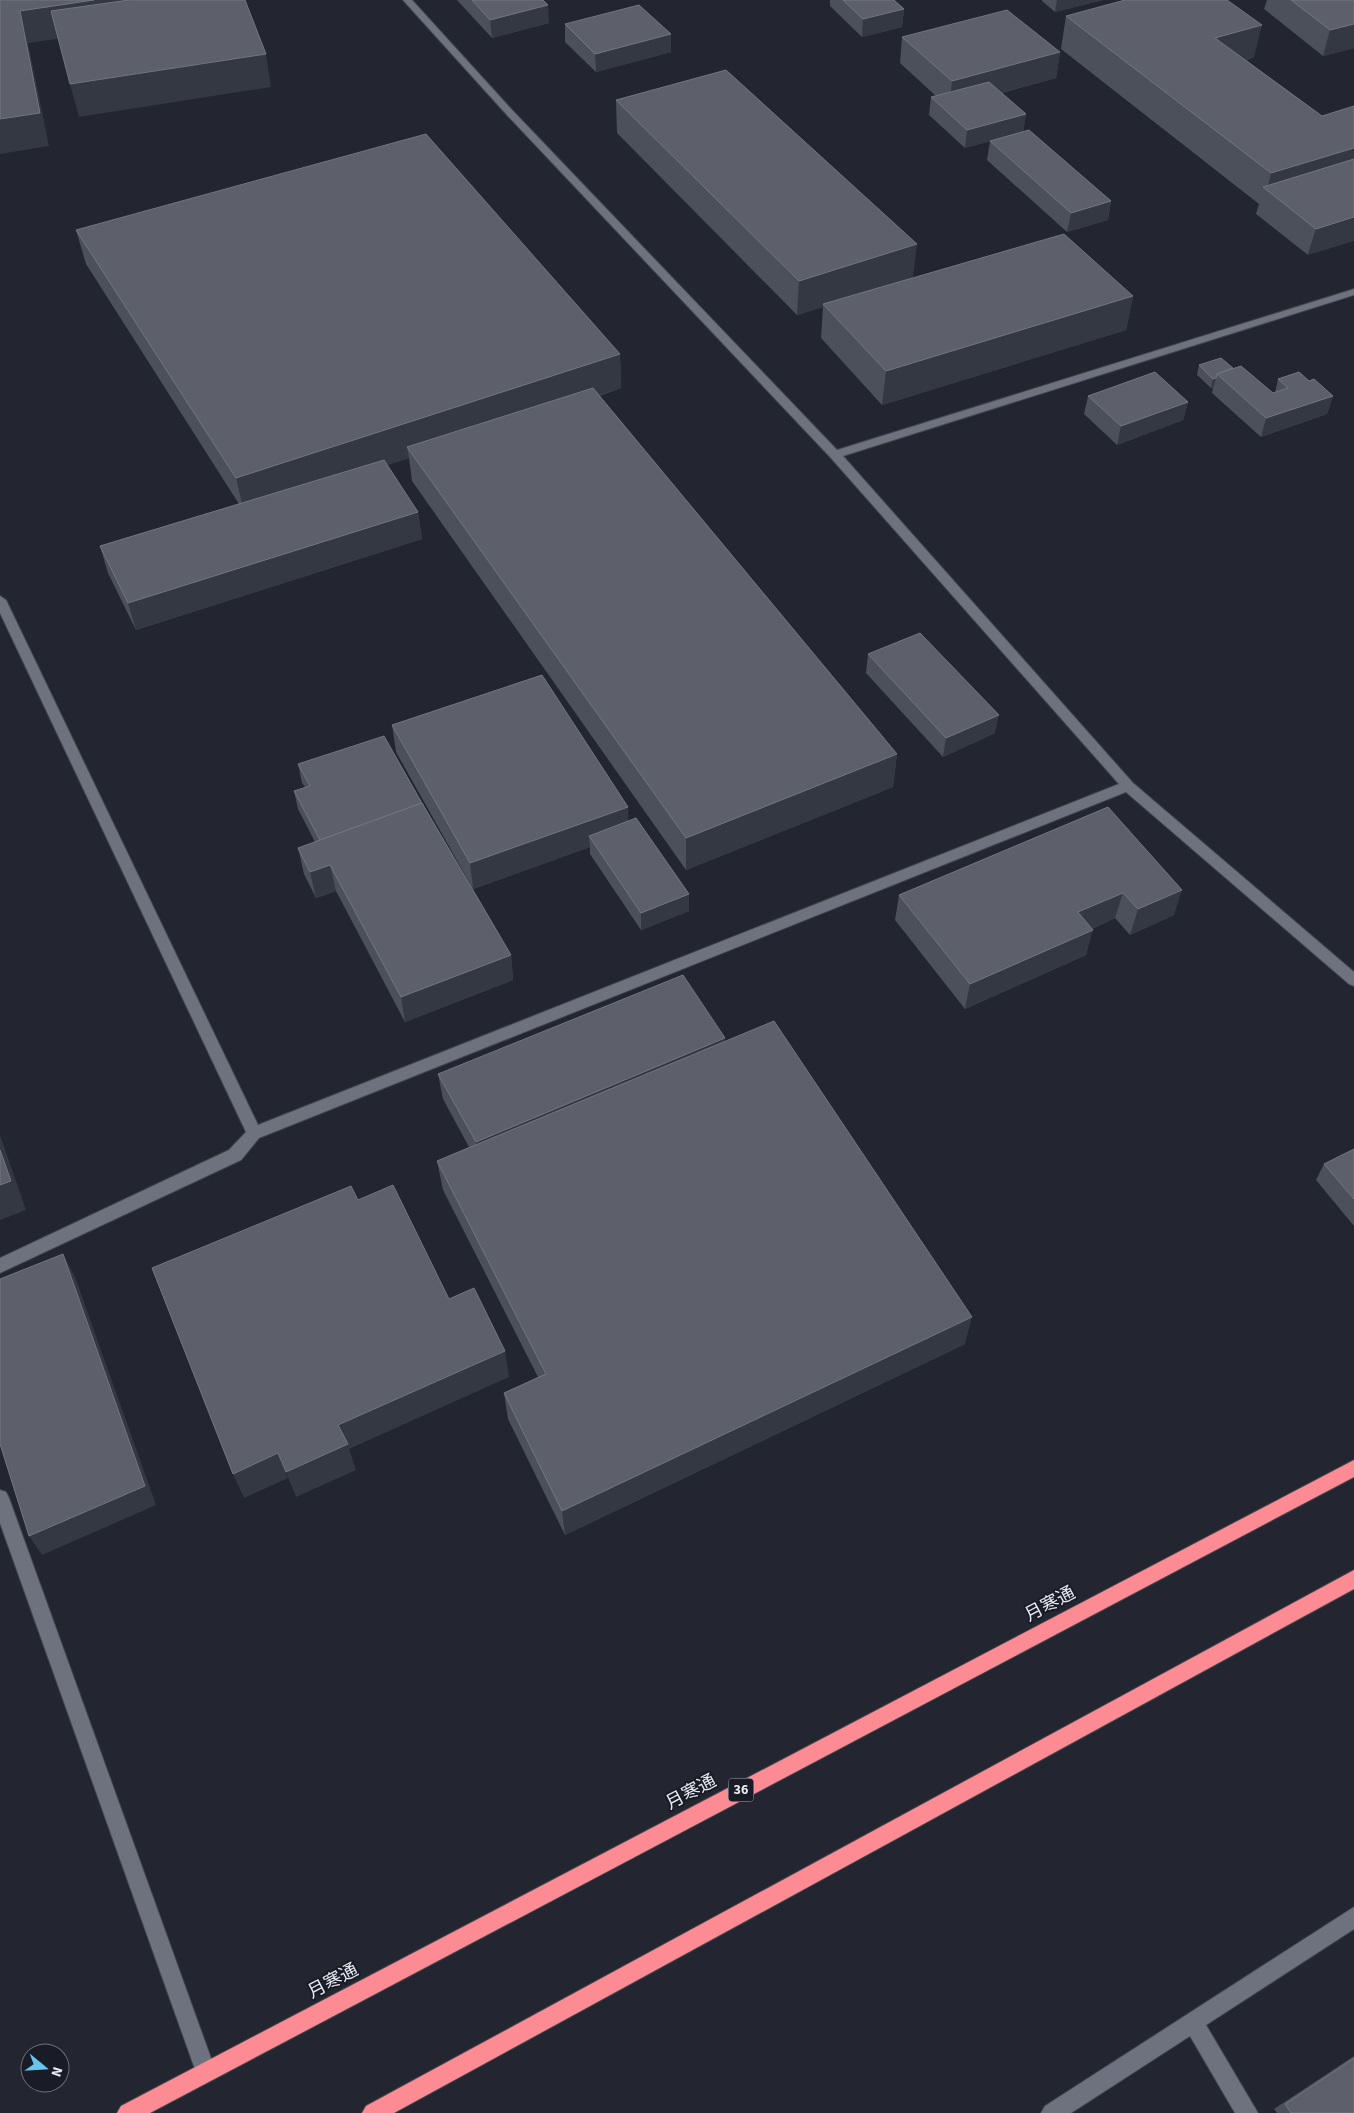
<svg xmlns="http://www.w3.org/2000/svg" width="1354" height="2113" font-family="'Source Sans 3','Noto Sans JP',sans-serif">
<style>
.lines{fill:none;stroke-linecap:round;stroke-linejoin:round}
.minor-casing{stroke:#41444c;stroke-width:2}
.highway-casing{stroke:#41444c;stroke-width:2}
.minor{fill:#6e727f;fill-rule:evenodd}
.highway{fill:#fc8b93;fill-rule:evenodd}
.wall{fill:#4c505a}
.shaded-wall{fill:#343843}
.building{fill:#5d606b;stroke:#727680}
.labels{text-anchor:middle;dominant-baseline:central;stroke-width:4;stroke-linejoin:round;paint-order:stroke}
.shield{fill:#191c26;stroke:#aaacb4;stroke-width:1}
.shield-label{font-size:14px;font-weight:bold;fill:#e8eaf1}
.near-street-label{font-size:18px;fill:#e8eaf1;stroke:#191c26}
</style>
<rect width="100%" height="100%" fill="#232630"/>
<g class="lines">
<defs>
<g id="minor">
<path d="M403 0H412L513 111 837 450 1354 289V295L843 456 1133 783 1354 972V986L1349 984 1126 792 259 1138 241 1160 0 1273V1258L229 1150 246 1132 0 613V596L6 600 258 1125 1119 784 831 458 507 115Z"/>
<path d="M0 1490 6 1492 9 1498 216 2072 213 2079 206 2082 199 2079 196 2072 0 1523Z"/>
<path d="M1354 1907V1929L1206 2025 1258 2113H1235L1190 2036 1071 2113H1041L1045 2106Z"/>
</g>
<g id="highway">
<path d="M1354 1460V1477L150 2113H117L121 2106Z"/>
<path d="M1354 1570V1589L394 2113H362L366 2106Z"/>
</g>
</defs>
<use href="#minor" class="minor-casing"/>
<use href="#highway" class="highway-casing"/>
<use href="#minor" class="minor"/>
<use href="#highway" class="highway"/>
</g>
<g class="wall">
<path d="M457 0H543L549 23 492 38Z"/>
<path d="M830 0H894L904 9 902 27 862 37 830 6Z"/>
<path d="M1042 0H1103L1055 12 1042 1Z"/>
<path d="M1267 0H1354V48L1323 56 1264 9Z"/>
<path d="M1066 16 1254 57 1246 60 1322 116 1354 106 1308 255 1256 214 1259 204 1061 49Z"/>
<path d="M565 24 671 52 596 72 565 42Z"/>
<path d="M902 37 1060 52 1056 78 1002 93 1026 114 1023 132 1111 201 1108 220 1067 232 987 160 990 141 965 148 929 115 931 97 936 96 900 63Z"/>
<path d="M616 100 913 278 1133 296 1126 330 882 405 821 338 823 307 797 315 617 133Z"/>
<path d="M76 230 620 354 621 388 599 396 897 754 893 787 686 870 412 481 409 458 387 465 418 512 422 539 136 630 108 573 100 546 239 504 86 264Z"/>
<path d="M1199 365 1233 368 1273 393H1275L1278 379 1309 381 1333 396 1327 414 1261 437 1212 393 1213 388H1211L1197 375Z"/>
<path d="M1088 396 1188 402 1183 420 1117 445 1084 414Z"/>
<path d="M868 654 995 733 943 757 866 673Z"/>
<path d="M392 725 628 807V821L689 894V911L641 930 590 854V847L473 889 396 752Z"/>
<path d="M298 764 423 805 511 955 513 980 405 1022 336 891 316 898 304 874 298 848 315 842 298 809 294 791 305 787 302 783Z"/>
<path d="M1108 807 1174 915 1130 935 1115 918 1092 929 1086 955 965 1009 895 920 899 895Z"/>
<path d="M725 1042 965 1344 565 1535 508 1419 504 1393 538 1377 443 1190 437 1161 469 1147 443 1099 438 1074Z"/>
<path d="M1354 1149V1226L1316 1180 1324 1164Z"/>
<path d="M1354 2056V2113H1277L1274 2109Z"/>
</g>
<g class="shaded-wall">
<path d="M94 0H241L243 12 28 43 49 146 0 154V119L20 11Z"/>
<path d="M1057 0H1103L1055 12Z"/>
<path d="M548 5 549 23 492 38 490 20Z"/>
<path d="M904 9 902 27 862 37 863 19Z"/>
<path d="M1354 24V48L1323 56 1330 30Z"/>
<path d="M1262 25 1254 57 1208 71 1215 38Z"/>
<path d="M671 34V52L596 72 595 54Z"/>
<path d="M1060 52 1056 78 949 107 952 81Z"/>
<path d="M266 54 271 87 79 117 70 84Z"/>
<path d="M1026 114 1023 133 965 148 967 130Z"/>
<path d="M1354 148V178L1267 190 1271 173Z"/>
<path d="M1111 201 1108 220 1067 232 1071 213Z"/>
<path d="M1354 217V241L1308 255 1316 229Z"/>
<path d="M917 244 913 278 823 304V307L797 315 799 281Z"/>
<path d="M1133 296 1126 330 882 405 886 371Z"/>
<path d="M620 354 621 388 414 456 407 447 409 458 244 512 236 478Z"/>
<path d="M1216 378 1213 388H1211L1213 379Z"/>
<path d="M1333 396 1327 414 1261 437 1266 418Z"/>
<path d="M1188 402 1183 420 1117 445 1121 426Z"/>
<path d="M418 512 422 539 136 630 128 603Z"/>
<path d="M999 715 995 733 943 757 946 738Z"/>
<path d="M897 754 893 787 686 870V838Z"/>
<path d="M628 807 629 833 589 836 590 847 473 889 470 863Z"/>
<path d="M330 865 336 891 316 898 310 872Z"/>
<path d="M1182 890 1174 915 1130 935 1138 909Z"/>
<path d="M1123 893 1115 918 1072 938 1078 912Z"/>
<path d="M689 894V911L641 930V913Z"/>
<path d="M1093 930 1086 955 965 1009 970 984Z"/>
<path d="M511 955 513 980 405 1022 401 997Z"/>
<path d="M725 1038 724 1062 479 1166 476 1142Z"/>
<path d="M0 1135 26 1210 0 1220Z"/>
<path d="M63 1254 75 1277 156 1505 42 1555 29 1536Z"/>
<path d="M972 1317 965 1344 565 1535 562 1511Z"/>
<path d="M505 1351 509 1377 349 1449 356 1470 296 1497 286 1472 338 1425Z"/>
<path d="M278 1453 288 1478 244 1498 233 1474Z"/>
</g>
<g class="building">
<path d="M0 0H94L20 11 40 113 0 119Z"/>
<path d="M129 0H245L266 54 70 84 51 11Z"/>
<path d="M472 0H543L548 5 490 20Z"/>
<path d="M843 0H894L904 9 863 19Z"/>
<path d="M1125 0H1227L1262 25 1215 38 1322 116 1354 106V148L1271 173 1066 16Z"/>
<path d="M1291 0H1354V24L1330 30Z"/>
<path d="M639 5 671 34 595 54 565 24Z"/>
<path d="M1007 10 1060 52 952 81 902 37Z"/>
<path d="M726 70 917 244 799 281 616 100Z"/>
<path d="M989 82 1026 114 967 130 931 97Z"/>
<path d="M1029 130 1111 201 1071 213 990 141Z"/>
<path d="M426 134 620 354 236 478 76 230Z"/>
<path d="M1354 159V217L1316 229 1263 187Z"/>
<path d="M1064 234 1133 296 886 371 823 304Z"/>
<path d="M1221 358 1233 368 1217 374 1216 378 1213 379 1199 365Z"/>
<path d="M1241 366 1273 393 1288 388 1278 379 1299 372 1309 381 1314 379 1333 396 1266 418 1217 374Z"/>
<path d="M1155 372 1188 402 1121 426 1088 396Z"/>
<path d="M593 388 897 754 686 838 407 447Z"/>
<path d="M384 460 418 512 128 603 100 546Z"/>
<path d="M920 633 999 715 946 738 868 654Z"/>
<path d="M542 675 628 807 470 863 392 725Z"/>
<path d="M384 736 423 805 422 803 320 840 294 791 310 786 298 764Z"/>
<path d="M422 803 511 955 401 997 330 865 310 872 298 848Z"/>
<path d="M1108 807 1182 890 1138 909 1123 893 1078 912 1093 930 970 984 899 895Z"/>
<path d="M636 818 689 894 641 913 589 836Z"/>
<path d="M683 975 725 1038 476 1142 438 1074Z"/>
<path d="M774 1021 972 1317 562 1511 504 1393 546 1374 437 1161Z"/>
<path d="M1354 1149V1199L1324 1164Z"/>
<path d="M0 1150 11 1181 0 1185Z"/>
<path d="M393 1185 449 1299 474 1288 505 1351 338 1425 348 1444 286 1472 278 1453 233 1474 152 1268 351 1186 358 1200Z"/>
<path d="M63 1254 145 1486 29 1536 0 1444V1279Z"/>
<path d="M1354 2058V2113H1291L1285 2104Z"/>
</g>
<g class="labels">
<rect class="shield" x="728.5" y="1778.5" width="25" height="23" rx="4"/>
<g class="shield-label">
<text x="741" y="1790">36</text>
</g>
<g class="near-street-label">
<text transform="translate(1050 1604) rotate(-28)">月寒通</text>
<text transform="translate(691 1792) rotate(-28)">月寒通</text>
<text transform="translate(333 1981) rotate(-28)">月寒通</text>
</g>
</g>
<g transform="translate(45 2068) rotate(108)"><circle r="24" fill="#191c26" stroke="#6c6e77"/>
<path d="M0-4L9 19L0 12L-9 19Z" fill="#67c4ef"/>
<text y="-8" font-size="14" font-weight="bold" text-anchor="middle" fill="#e8eaf1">N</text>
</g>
</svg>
